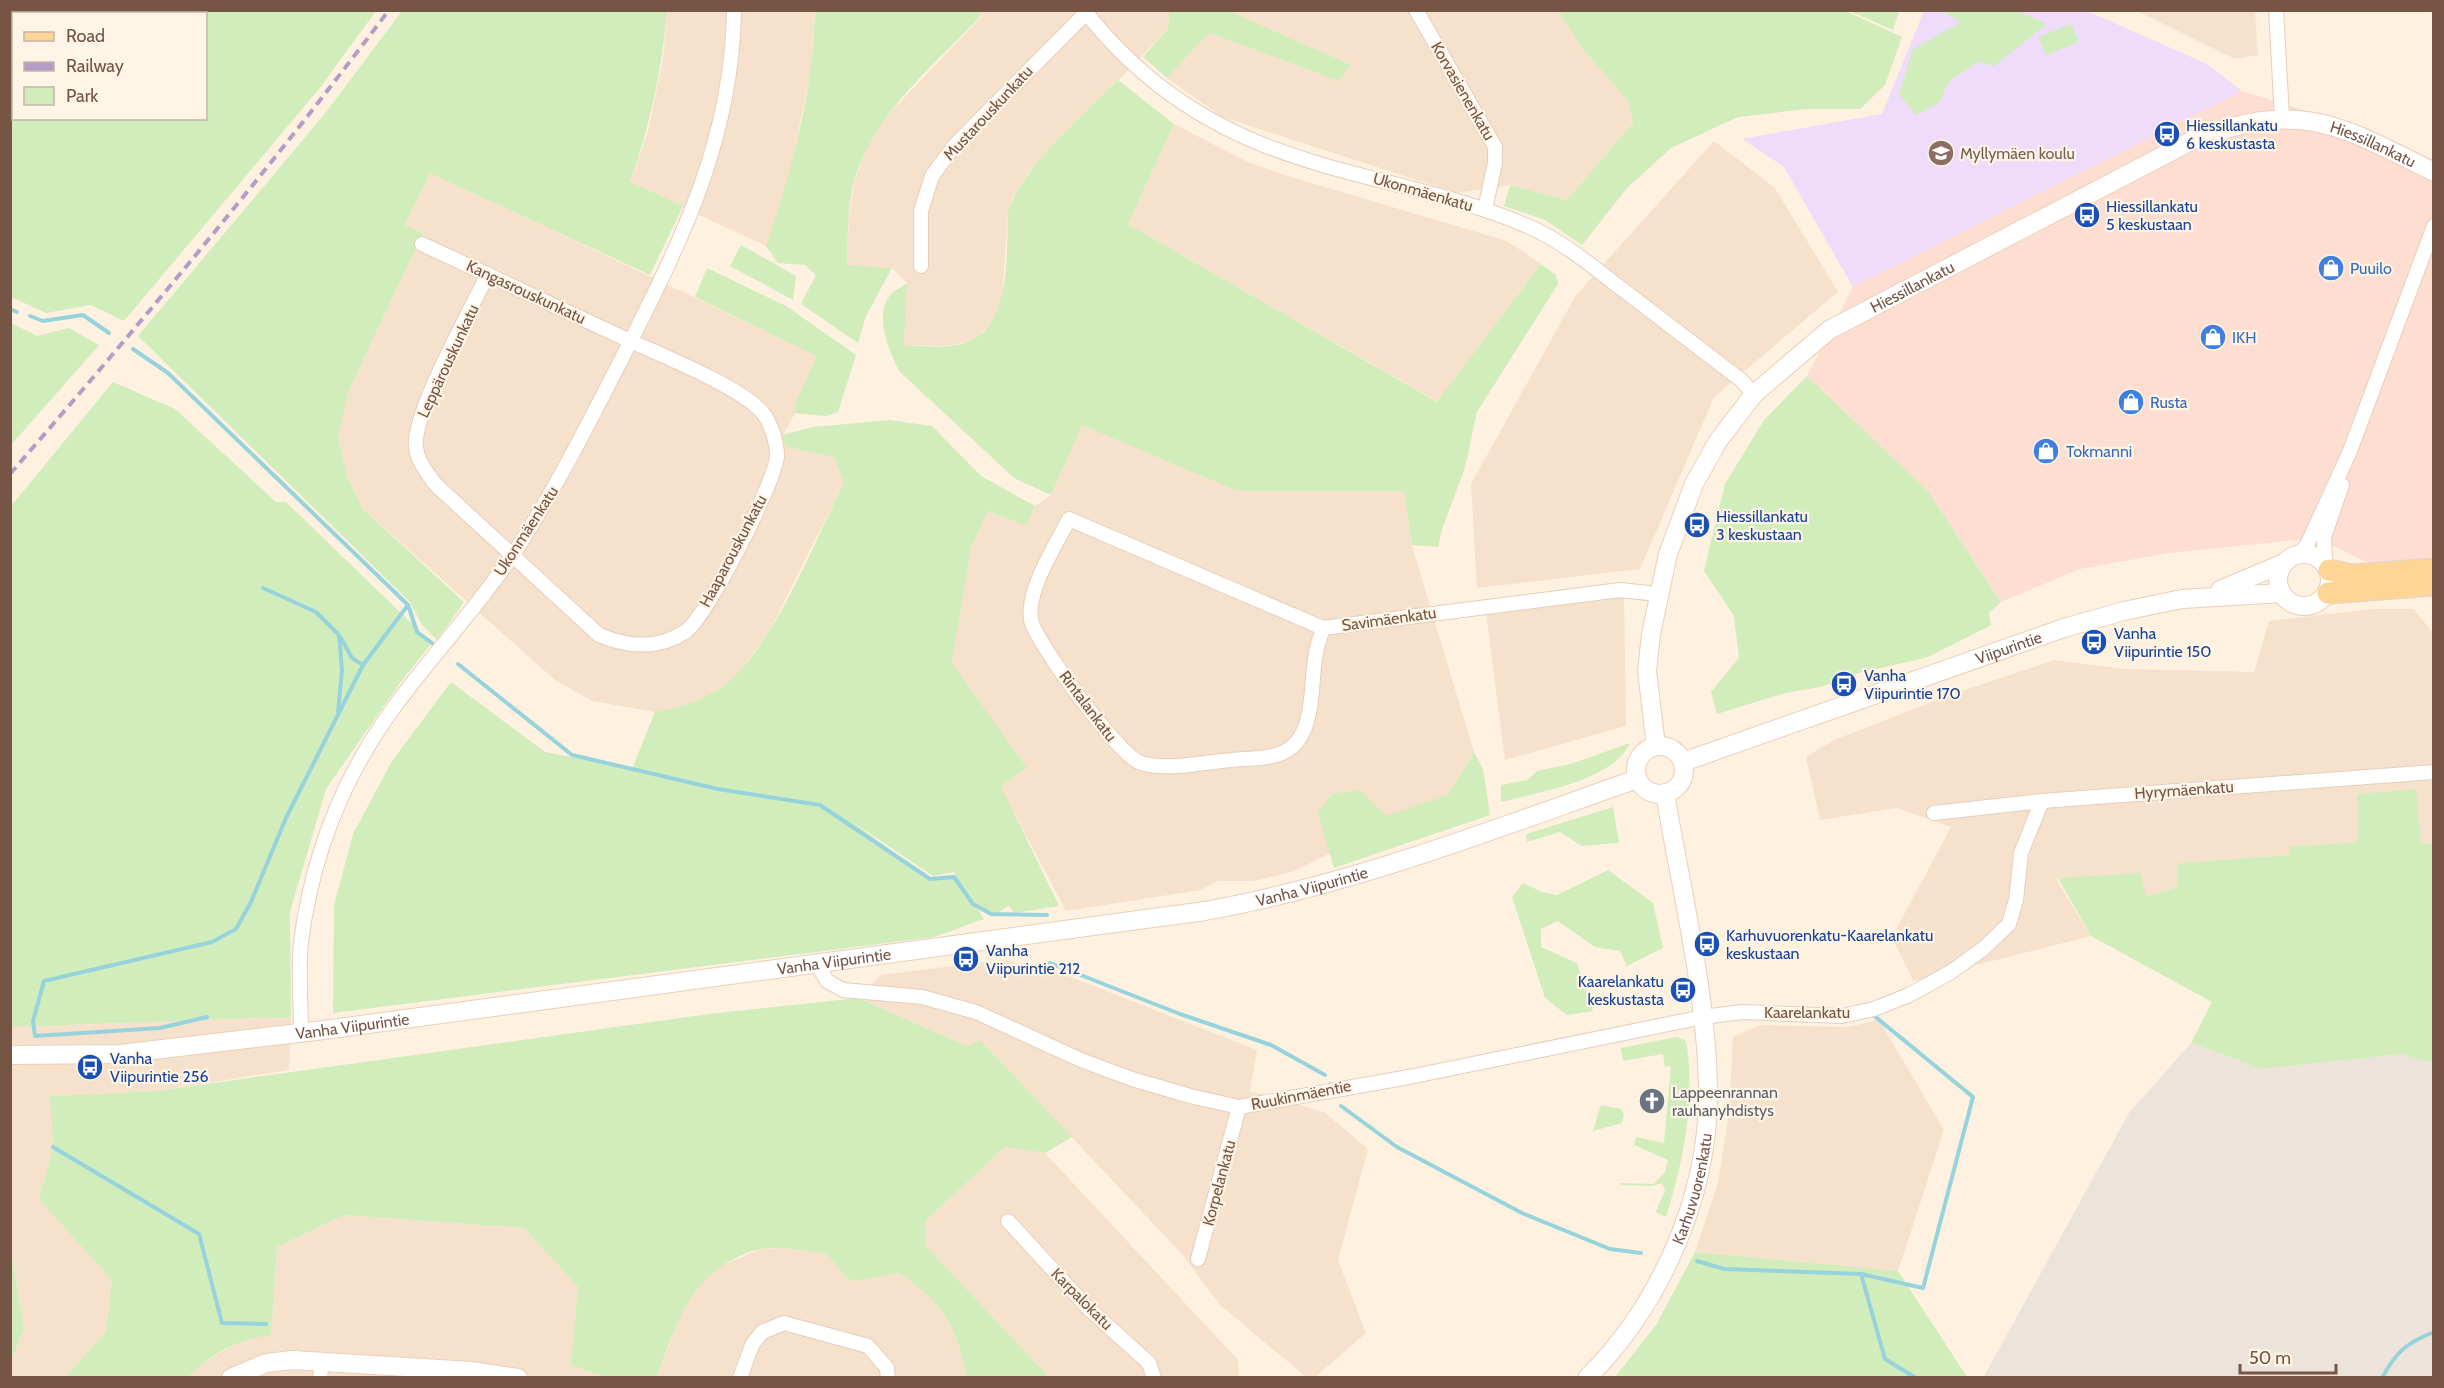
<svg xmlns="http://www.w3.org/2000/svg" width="2444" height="1388" font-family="Cabin,sans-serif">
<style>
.residential{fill:#f6e2cc}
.commercial{fill:#ffded2}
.industrial{fill:#ece3db}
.education{fill:#eedcfa}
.green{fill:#d1edbc;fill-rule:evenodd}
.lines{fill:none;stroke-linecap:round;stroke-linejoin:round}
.stream{stroke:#97d3dc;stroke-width:4}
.street-casing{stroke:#e5cebd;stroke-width:16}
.secondary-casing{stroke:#eacfb9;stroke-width:20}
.primary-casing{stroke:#ded6d2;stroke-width:23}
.street{stroke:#fff;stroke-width:14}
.secondary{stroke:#fff;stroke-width:18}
.primary{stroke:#ffd595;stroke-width:21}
.rail{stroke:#b39dc8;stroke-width:4;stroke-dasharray:9 6;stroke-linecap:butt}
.labels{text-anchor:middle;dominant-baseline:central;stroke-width:4.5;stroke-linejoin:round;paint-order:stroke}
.street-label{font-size:16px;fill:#765545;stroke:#fff5e7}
.transit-label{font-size:16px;fill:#164399;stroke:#fff5e7;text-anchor:start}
.education-label{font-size:16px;fill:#785e54;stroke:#fff5e7;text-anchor:start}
.shop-label{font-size:16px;fill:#366cbe;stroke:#fff5e7;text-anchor:start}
.worship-label{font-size:16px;fill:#5b616d;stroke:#fff5e7;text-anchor:start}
</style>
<rect width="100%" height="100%" fill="#fef1df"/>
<g class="residential">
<path d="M667 11H815L811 68 789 178 766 246 630 183 648 132 663 59Z"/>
<path d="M978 11H1169L1168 29 1029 172 1013 197 1008 211 1002 300 992 322 978 336 965 343 943 346 904 345 907 283 892 268 847 266 849 215 855 180 868 144 883 120 982 16Z"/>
<path d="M1229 11H1559L1581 47 1628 101 1633 123 1567 200 1510 185 1457 193 1222 117 1167 78 1209 33 1339 81 1350 65Z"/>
<path d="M2137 11H2255L2258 55 2235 59Z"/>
<path d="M1174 124 1248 162 1288 176 1507 241 1541 264 1438 402 1128 224Z"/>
<path d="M1714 141 1775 188 1838 292 1714 397 1640 569 1477 588 1471 484 1576 295Z"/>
<path d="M430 172 818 356 795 404V413L783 436 786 447 834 457 844 482 769 632 733 680 714 693 679 709 655 712 592 701 555 680 363 509 348 479 338 438 349 390 423 233 405 225Z"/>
<path d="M1082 424 1237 491H1404L1412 546 1474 752 1448 795 1385 817 1360 790 1331 853 1292 872 1254 881H1217L1201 890 1066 911 999 784 950 663 971 548 988 511 1026 526 1035 506 1051 495Z"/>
<path d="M1624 597 1626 726 1505 760 1486 614Z"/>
<path d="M2373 609H2414L2433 633V843L2421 844 2357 794 2358 842 2289 847V855L2178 863V887L2145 896 2140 873 2056 879 2091 936 1913 981 1892 937 1951 827 1897 808 1820 820 1806 757 1834 740 1950 695 2054 660 2126 669 2254 672 2269 621Z"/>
<path d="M1001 960 1045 967 1257 1050 1250 1091 1324 1112 1368 1149 1338 1260 1366 1333 1315 1377H1306L1220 1305 1181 1253 980 1040 967 1046 858 998 881 975Z"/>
<path d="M291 1017 289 1070 156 1091 50 1096 53 1147 39 1200 112 1280 106 1332 65 1377H11V1362L24 1328 10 1244V1027Z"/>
<path d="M1879 1020 1944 1130 1898 1271 1695 1252 1718 1183 1729 1113 1733 1037 1760 1025 1848 1027Z"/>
<path d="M1005 1147 1045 1153 1238 1360 1239 1377H1049L925 1245V1221Z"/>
<path d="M344 1215 524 1228 578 1287 572 1365 605 1377 189 1378 203 1363 243 1339 271 1335 277 1247Z"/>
<path d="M789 1248 827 1254 847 1279 859 1281 899 1273 916 1284 936 1302 954 1328 962 1352 966 1377 657 1378 681 1312 695 1289 716 1268 761 1249Z"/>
</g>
<path class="commercial" d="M2242 91 2350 124 2433 163V593L2316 538 2169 553 2080 569 2001 602 1928 491 1807 376 1853 287Z"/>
<path class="industrial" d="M2191 1043 2263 1069 2400 1054 2433 1063V1377L1983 1378 2129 1113Z"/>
<path class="education" d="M1924 11H2087L2207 64 2242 91 1853 287 1784 167 1742 139 1882 114Z"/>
<g class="green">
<path d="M11 10H376V11L319 89 124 321 91 305 46 313 11 297ZM14 14H206V118H14Z"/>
<path d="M1229 10V11L1351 65 1339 81 1209 33 1167 78 1143 57 1168 29 1169 11Z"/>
<path d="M402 11H667C662 70 650 126 630 182L683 206 650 275 430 173 405 225 423 233 349 390 338 438 348 479 363 509 464 602 437 640 422 625 410 602 138 336 323 116Z"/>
<path d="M815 11 978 10 982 15C935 64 876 111 855 178 847 206 848 237 847 265L892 268 866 316 858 343 801 304 816 275 805 265 778 263 766 246C792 170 813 91 815 11Z"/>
<path d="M1559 11H1846L1902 37 1885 85 1860 109H1807L1738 117 1671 148 1627 188 1582 245 1545 220 1504 206 1510 185 1567 200 1633 123 1628 101 1581 47Z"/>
<path d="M1850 11 1899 10V11L1893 30Z"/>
<path d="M1941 11H2017L2047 24 1994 66 1978 62 1950 80 1939 103 1916 115 1899 94 1913 49 1961 22Z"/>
<path d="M2071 24 2079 42 2046 55 2038 37Z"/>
<path d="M1118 80 1174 124 1128 224 1437 402 1541 264 1556 275 1558 284 1477 412 1465 468 1442 529 1438 547 1412 545 1404 491H1237L1082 425 1051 495 1014 478 899 371C889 349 873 316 891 294 895 290 902 287 907 283L904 345C923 346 946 349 964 343 1013 329 1006 250 1008 211 1024 165 1083 116 1118 80Z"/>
<path d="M741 245 796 276 793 300 730 266Z"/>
<path d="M707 268 786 306 856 355 838 412 826 416 795 413V404L817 356 695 297Z"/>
<path d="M11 323 37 336 69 328 99 345 11 445Z"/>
<path d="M1807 376 1928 491 2001 602 1989 613 1991 625 1928 657 1859 673 1820 687 1785 693 1717 714 1711 692 1739 658 1734 616 1704 571 1725 484 1764 420Z"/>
<path d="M113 382 175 409 276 502H286L432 643 400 683 326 789 290 912 291 1017 11 1027V506Z"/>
<path d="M890 420 932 426 981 476 1035 506 1026 526 988 511 971 548 952 663 1027 768 1001 786 1059 906 1014 913 1009 905 998 913 977 908 984 919 934 937 333 1013 334 905 353 834 392 761 451 682 545 752 632 769 655 712C676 708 698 702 716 691 770 658 815 540 844 482L834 457 786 447 782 435 813 427ZM847 818 933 876 954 872 960 884 954 877 930 879Z"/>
<path d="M1630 743C1613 781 1538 792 1501 802V785L1527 780 1537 771 1571 764Z"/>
<path d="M1474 752 1483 769 1490 815 1334 868 1318 813 1332 794 1360 790 1386 816 1448 795Z"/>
<path d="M2416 789 2421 844 2433 843V1063L2400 1054 2263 1069 2191 1043 2212 1002 2091 936 2058 878 2140 873 2146 896 2178 887V863L2289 855V847L2357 842V794Z"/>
<path d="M1613 807 1619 843 1582 846 1560 832 1527 842 1526 834Z"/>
<path d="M1608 870 1653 903 1663 948 1627 966 1620 951 1595 947 1558 921 1541 929V947L1577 963 1593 1011 1567 1015 1545 998 1512 897 1523 883 1542 892 1557 895Z"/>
<path d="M858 998 967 1046 980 1040 1072 1137 1045 1153 1005 1147 925 1221V1245L1049 1377H966C958 1327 942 1301 899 1273L859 1281 847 1279 827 1254C806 1251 784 1246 762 1249 752 1250 741 1255 732 1260 686 1284 674 1331 657 1377H605L571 1365 578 1287 524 1228 344 1215 277 1247 271 1335C237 1340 213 1352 189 1377H65L106 1332 112 1280 39 1200 53 1147 50 1096 156 1091 709 1014Z"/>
<path d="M1676 1037 1685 1040 1687 1046C1695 1103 1683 1163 1666 1217L1656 1212 1665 1190 1662 1183 1652 1186 1621 1185 1620 1183 1654 1184 1665 1172 1668 1160 1634 1145 1636 1137 1664 1143 1671 1066 1665 1067 1663 1054 1623 1061 1621 1048Z"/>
<path d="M1601 1105 1621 1109 1624 1114 1622 1123 1593 1131Z"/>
<path d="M10 1244 24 1328 11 1362H10Z"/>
<path d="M1695 1252 1898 1271 1967 1377H1615L1656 1325Z"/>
</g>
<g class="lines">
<g class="stream">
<path d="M10 309 17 312"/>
<path d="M30 316 43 321 83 315 109 333"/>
<path d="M133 349 168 373 408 605 417 632 432 643"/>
<path d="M263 588 316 612 339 635 342 670 338 712"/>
<path d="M341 638 352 658 363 665"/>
<path d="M458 664 572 755 718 789 820 805 930 879 954 877 973 904 991 914 1047 915"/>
<path d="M1050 963 1180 1014 1271 1045 1325 1075"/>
<path d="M207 1017 160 1028 35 1036 33 1021 44 981 212 942 236 929 251 902 286 818 363 665 408 605"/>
<path d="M1341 1106 1397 1147 1522 1213 1610 1249 1641 1253"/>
<path d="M53 1147 199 1234 222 1323 266 1324"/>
<path d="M1697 1261 1724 1269 1861 1274 1885 1359 1916 1378"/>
<path d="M1861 1274 1923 1288 1973 1097 1872 1014"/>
<path d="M2382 1378C2396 1352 2406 1343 2434 1332"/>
</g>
<defs>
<g id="street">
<path d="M1084 10C1130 69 1190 115 1259 143 1347 179 1444 189 1532 228 1565 243 1593 267 1622 289 1661 319 1701 349 1741 380L1754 394"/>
<path d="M1416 10 1495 147V163L1485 209"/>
<path d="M2276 10 2282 117"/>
<path d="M422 244C491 276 559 308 628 340 661 355 741 387 763 413 771 424 777 442 777 456 775 483 707 617 685 632 657 650 628 647 599 635L436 485C428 474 418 462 416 448 411 416 471 309 488 274"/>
<path d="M921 266V211L932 176 955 145 1086 13"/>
<path d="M2298 555 2307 545 2350 451 2434 226"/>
<path d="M2325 563 2324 537 2342 485"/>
<path d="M1323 628C1320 638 1316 649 1315 659 1311 685 1314 727 1293 746 1278 760 1251 758 1232 760 1204 762 1168 771 1141 763 1119 756 1036 643 1031 620 1026 590 1056 545 1069 519L1323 628 1620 590 1658 594"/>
<path d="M1934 813 2042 801 2434 772"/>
<path d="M817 964 827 981 843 990 922 997 976 1012 1081 1060 1132 1079 1190 1096 1239 1107 1409 1077 1703 1017 1742 1012 1842 1016 1874 1009 1909 995 1951 972 1984 948 2009 924 2016 900 2021 853 2042 801"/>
<path d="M301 1033C301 1003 298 971 301 942 312 856 344 775 395 706 433 654 478 607 514 553 554 492 586 428 619 364 678 247 732 145 734 10"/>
<path d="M1008 1221 1088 1308 1149 1363 1154 1378"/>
<path d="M1198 1259 1239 1107"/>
<path d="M320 1378 322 1360"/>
<path d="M740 1378 752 1345 762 1332 784 1323 868 1346 887 1368 888 1378"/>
</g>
<g id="secondary">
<circle cx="2304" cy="580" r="26"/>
<path d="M2220 590 2284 563"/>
<path id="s1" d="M1656 746 1647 671 1651 634 1668 554 1694 484 1718 441 1754 394 1829 330 2193 140C2300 99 2337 124 2434 172"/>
<circle cx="1660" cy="770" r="24"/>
<path id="s2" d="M1683 762 2064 628 2124 611 2182 599 2282 593"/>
<path id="s3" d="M10 1055 120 1054 316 1031 1205 911C1355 884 1494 829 1637 779"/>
<path d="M231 1378 266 1363 293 1360 471 1371 518 1378"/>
<path id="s4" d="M1587 1378C1660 1306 1708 1197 1708 1095 1708 997 1681 891 1665 793"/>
</g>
<g id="primary">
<path d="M2329 570 2352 575 2434 569"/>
<path d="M2328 593 2434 585"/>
</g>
</defs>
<use href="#street" class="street-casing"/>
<use href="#secondary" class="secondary-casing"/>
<use href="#primary" class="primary-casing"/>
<use href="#street" class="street"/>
<use href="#secondary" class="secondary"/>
<use href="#primary" class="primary"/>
<path class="rail" d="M10 474C141 323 269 170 389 10"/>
</g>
<defs>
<symbol id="bus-disc" viewBox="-11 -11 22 22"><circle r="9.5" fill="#1a4fb4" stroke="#fff5e7"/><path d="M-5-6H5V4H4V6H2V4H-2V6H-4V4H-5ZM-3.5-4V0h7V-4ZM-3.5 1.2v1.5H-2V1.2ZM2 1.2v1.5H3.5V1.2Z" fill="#fff"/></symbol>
<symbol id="school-disc" viewBox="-11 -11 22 22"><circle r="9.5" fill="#8d6e63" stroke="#fff5e7"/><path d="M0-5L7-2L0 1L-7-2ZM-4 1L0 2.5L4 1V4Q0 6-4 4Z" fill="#fff"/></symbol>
<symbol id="shop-disc" viewBox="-11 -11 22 22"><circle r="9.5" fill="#3f7fe0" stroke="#fff5e7"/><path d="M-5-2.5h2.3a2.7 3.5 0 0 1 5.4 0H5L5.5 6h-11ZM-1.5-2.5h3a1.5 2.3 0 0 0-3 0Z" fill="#fff"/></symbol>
<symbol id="church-disc" viewBox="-11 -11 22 22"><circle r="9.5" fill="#6b7280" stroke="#fff5e7"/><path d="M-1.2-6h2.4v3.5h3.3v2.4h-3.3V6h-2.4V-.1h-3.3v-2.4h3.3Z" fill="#fff"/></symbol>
</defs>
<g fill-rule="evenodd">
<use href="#bus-disc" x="2152" y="119" width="30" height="30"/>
<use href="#school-disc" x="1926" y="138" width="30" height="30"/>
<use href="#bus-disc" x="2072" y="200" width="30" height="30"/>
<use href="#shop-disc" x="2316" y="253" width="30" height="30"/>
<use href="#shop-disc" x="2198" y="322" width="30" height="30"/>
<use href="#shop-disc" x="2116" y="387" width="30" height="30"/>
<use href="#shop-disc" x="2031" y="436" width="30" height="30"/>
<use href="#bus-disc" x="1682" y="510" width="30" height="30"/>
<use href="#bus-disc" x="2079" y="627" width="30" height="30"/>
<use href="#bus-disc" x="1829" y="669" width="30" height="30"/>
<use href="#bus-disc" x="1692" y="929" width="30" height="30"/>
<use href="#bus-disc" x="951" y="944" width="30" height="30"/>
<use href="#bus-disc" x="1668" y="975" width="30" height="30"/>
<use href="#bus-disc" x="75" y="1052" width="30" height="30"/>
<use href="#church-disc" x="1637" y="1086" width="30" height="30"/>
</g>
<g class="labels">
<g class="street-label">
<text transform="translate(1463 91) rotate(60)">Korvasienenkatu</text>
<text transform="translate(988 113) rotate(-47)">Mustarouskunkatu</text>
<text stroke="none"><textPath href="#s1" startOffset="1074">Hiessillankatu</textPath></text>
<text transform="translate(1423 192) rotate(16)">Ukonmäenkatu</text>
<text stroke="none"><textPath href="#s1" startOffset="570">Hiessillankatu</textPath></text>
<text transform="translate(526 292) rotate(25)">Kangasrouskunkatu</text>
<text transform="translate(448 361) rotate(-65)">Leppärouskunkatu</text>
<text transform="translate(526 531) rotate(-57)">Ukonmäenkatu</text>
<text transform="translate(733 551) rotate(-62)">Haaparouskunkatu</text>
<text transform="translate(1389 619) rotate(-8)">Savimäenkatu</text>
<text stroke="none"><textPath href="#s2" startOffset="345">Viipurintie</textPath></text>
<text transform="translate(1088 706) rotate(53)">Rintalankatu</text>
<text transform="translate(2184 790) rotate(-4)">Hyrymäenkatu</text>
<text stroke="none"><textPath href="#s3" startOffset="1314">Vanha Viipurintie</textPath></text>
<text stroke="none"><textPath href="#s3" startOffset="830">Vanha Viipurintie</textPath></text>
<text x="1807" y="1012">Kaarelankatu</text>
<text stroke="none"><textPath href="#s3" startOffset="344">Vanha Viipurintie</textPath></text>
<text transform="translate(1301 1095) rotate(-11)">Ruukinmäentie</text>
<text transform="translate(1219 1183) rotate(-75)">Korpelankatu</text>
<text stroke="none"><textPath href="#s4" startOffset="220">Karhuvuorenkatu</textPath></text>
<text transform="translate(1082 1299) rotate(45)">Karpalokatu</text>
</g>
<g class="transit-label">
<text x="2186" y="125">Hiessillankatu<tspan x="2186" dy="18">6 keskustasta</tspan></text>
<text x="2106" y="206">Hiessillankatu<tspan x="2106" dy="18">5 keskustaan</tspan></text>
<text x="1716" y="516">Hiessillankatu<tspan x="1716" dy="18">3 keskustaan</tspan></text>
<text x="2114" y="633">Vanha<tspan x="2114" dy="18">Viipurintie 150</tspan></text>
<text x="1864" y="675">Vanha<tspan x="1864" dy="18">Viipurintie 170</tspan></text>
<text x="1726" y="935">Karhuvuorenkatu-Kaarelankatu<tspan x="1726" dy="18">keskustaan</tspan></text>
<text x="986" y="950">Vanha<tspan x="986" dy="18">Viipurintie 212</tspan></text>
<text x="1664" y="981" text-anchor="end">Kaarelankatu<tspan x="1664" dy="18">keskustasta</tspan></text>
<text x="110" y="1058">Vanha<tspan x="110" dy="18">Viipurintie 256</tspan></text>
</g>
<g class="education-label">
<text x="1960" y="153">Myllymäen koulu</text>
</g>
<g class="shop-label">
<text x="2350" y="268">Puuilo</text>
<text x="2232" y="337">IKH</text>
<text x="2150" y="402">Rusta</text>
<text x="2066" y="451">Tokmanni</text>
</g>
<g class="worship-label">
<text x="1672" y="1092">Lappeenrannan<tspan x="1672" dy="18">rauhanyhdistys</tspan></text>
</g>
</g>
<rect width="2444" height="1388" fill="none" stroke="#765545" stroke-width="24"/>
<rect x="12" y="12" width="195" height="108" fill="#fff5e7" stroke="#c8b5a6" stroke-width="1.5"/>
<rect x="24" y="32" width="30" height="9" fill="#ffd595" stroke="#c8b5a6" stroke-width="1.5"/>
<text x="66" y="42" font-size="18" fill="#765545">Road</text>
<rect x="24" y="62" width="30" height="9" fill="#b39dc8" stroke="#c8b5a6" stroke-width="1.5"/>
<text x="66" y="72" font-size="18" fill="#765545">Railway</text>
<rect x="24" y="87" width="30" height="18" fill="#d1edbc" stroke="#c8b5a6" stroke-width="1.5"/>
<text x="66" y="102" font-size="18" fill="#765545">Park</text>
<path d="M2240 1364v9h96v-9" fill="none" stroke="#765545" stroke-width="3"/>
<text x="2249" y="1364" font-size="18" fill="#765545" stroke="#fff5e7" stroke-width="4.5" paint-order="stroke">50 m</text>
</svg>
